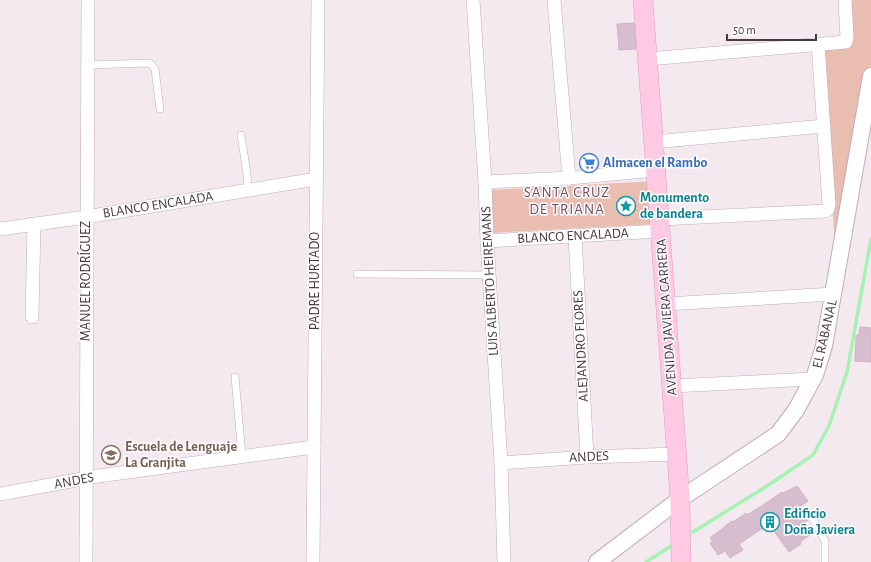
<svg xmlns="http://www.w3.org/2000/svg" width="871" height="562" font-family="'Alegreya Sans',sans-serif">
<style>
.green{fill:#eabdb1}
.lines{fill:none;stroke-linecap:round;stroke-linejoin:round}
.stream{stroke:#a5f2b2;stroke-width:3.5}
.building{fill:#d7bece;stroke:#d2b1c6}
.service-casing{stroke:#c1abb8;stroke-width:8}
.minor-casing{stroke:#c1abb8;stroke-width:14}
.tertiary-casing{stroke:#c1abb8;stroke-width:18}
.secondary-casing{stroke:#df9ebe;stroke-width:20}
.service{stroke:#fff;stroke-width:7}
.minor{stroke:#fff;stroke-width:13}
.tertiary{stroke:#fff;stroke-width:16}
.secondary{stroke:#ffc9e3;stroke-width:19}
.labels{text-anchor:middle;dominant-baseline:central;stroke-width:3;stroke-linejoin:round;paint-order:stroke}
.shop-label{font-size:14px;font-weight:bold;fill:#366cbe;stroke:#fff;text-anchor:start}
.culture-label{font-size:14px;font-weight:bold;fill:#0d838f;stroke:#fff;text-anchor:start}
.street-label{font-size:14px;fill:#493742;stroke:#fff}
.education-label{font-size:14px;font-weight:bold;fill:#785e54;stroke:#fff;text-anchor:start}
.neighbourhood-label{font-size:15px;letter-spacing:1px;fill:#6c4e61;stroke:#fff}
</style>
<rect width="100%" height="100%" fill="#f5e9f0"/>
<g class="green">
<path d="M848 0H871V106L836 262 822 46 849 44Z"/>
<path d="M656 181 657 224 491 233 489 190Z"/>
</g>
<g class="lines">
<g class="stream">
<path d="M693 532 767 486 813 455 829 426 847 372 871 239"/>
<path d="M646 562 674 544"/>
</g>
</g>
<g class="building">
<path d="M634 23 636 49 619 50 617 24Z"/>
<path d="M860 327 871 328V362L855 361 856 335H859Z"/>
<path d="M797 486 808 501 799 507 808 520 803 524 810 535 800 542 801 544 789 552 769 524 739 544 743 550 730 558 725 551 718 555 710 543 713 542 710 538 732 521 733 522 746 513 747 515 760 507 782 492 783 493Z"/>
</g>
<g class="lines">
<defs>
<g id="service">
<path d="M88 65 150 63 155 69 160 109"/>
<path d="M241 135 247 174 248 190"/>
<path d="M357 274 489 275"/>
<path d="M235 377 242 456"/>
<path d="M810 514 825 541V562"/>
</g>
<g id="minor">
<path d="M473 0 485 182 487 241 501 463 504 562"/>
<path d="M554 0 569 178"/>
<path d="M648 59 846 42 847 38 845 0"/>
<path d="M654 142 824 126"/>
<path d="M485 182 569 178 656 170"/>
<path d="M660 219 825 211 828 209 829 204 818 44"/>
<path d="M0 229 86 217 316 179"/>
<path d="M575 236 587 457"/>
<path d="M487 241 660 231"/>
<path d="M666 304 834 294"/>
<path d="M32 317 34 224"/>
<path d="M672 386 813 379"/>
<path d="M501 463 587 457 677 454"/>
<path d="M0 494 98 476 314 447"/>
<path d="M86 562 88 0"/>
<path d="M313 562 318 0"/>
</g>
<path id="tertiary" d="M597 562 680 499 778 434 796 410 815 375 824 346 871 76"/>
<path id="secondary" d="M643 0 680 499 681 562"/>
</defs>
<use href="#service" class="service-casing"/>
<use href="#minor" class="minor-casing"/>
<use href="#tertiary" class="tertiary-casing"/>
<use href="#secondary" class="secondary-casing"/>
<use href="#service" class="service"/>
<use href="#minor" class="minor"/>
<use href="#tertiary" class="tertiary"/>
<use href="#secondary" class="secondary"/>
</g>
<defs>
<symbol id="supermarket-ring" viewBox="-11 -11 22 22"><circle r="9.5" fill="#fff" stroke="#3f7fe0" stroke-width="1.5"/><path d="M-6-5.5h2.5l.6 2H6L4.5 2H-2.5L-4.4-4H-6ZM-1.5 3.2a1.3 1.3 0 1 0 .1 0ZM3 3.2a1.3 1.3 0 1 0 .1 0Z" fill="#3f7fe0"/></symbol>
<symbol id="sight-ring" viewBox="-11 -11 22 22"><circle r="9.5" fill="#fff" stroke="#0f9aa8" stroke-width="1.5"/><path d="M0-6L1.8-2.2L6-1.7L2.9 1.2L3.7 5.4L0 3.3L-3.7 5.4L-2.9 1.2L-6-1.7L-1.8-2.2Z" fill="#0f9aa8"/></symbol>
<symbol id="school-ring" viewBox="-11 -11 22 22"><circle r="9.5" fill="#fff" stroke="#8d6e63" stroke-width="1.5"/><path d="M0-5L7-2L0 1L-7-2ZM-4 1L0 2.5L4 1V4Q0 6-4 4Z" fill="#8d6e63"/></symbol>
<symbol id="building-ring" viewBox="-11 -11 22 22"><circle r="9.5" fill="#fff" stroke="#0f9aa8" stroke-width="1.5"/><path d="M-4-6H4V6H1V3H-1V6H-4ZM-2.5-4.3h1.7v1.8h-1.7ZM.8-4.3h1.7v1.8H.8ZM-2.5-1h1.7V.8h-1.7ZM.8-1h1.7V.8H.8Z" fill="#0f9aa8"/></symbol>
</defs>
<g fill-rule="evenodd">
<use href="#supermarket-ring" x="578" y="152" width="22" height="22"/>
<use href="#sight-ring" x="615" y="195" width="22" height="22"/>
<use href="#school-ring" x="100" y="444" width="22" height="22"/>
<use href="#building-ring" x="759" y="511" width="22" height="22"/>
</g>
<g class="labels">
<g class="shop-label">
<text x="603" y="163">Almacen el Rambo</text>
</g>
<g class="culture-label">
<text x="640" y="198">Monumento<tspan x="640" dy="16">de bandera</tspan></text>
<text x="784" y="514">Edificio<tspan x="784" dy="16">Doña Javiera</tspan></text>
</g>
<g class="street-label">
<text transform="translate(158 205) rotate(-9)">BLANCO ENCALADA</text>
<text transform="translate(573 236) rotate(-3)">BLANCO ENCALADA</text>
<text transform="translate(86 281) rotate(-90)">MANUEL RODRÍGUEZ</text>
<text transform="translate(315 281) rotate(-90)">PADRE HURTADO</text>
<text transform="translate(490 281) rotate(-93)">LUIS ALBERTO HEIREMANS</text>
<text transform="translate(667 317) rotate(-94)">AVENIDA JAVIERA CARRERA</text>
<text transform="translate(825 334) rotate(-77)">EL RABANAL</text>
<text transform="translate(581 346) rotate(-93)">ALEJANDRO FLORES</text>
<text transform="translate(589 457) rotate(-3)">ANDES</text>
<text transform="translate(74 481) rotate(-11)">ANDES</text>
</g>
<g class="education-label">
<text x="125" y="447">Escuela de Lenguaje<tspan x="125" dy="16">La Granjita</tspan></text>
</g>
<g class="neighbourhood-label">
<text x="567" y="192">SANTA CRUZ<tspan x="567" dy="17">DE TRIANA</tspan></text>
</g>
</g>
<path d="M727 34v6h89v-6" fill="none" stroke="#493742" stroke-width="2"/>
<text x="733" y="34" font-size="12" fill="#493742" stroke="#ffffff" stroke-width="3" paint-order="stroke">50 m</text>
</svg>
